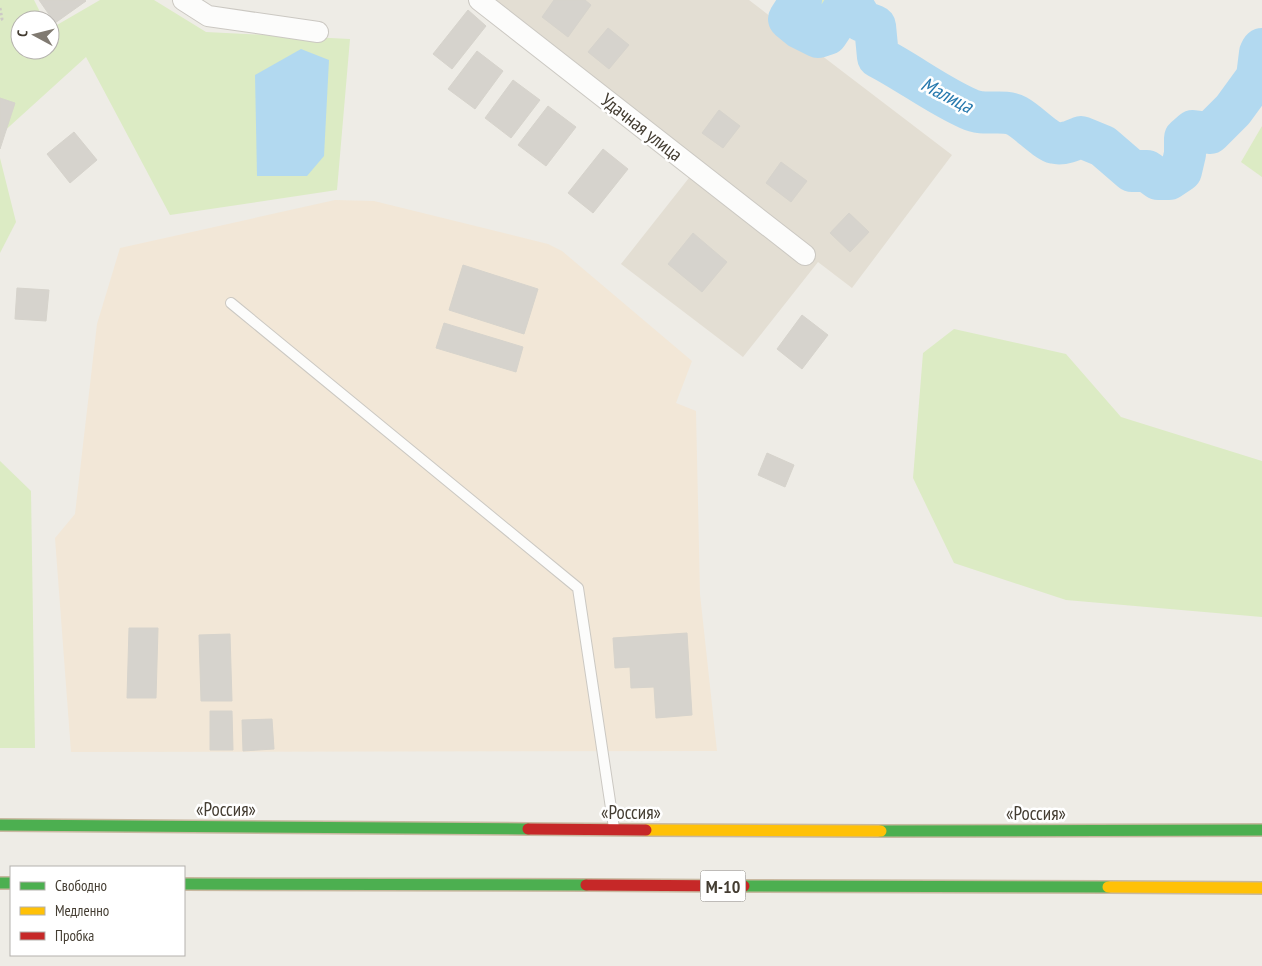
<svg xmlns="http://www.w3.org/2000/svg" width="1262" height="966" font-family="'PT Sans Narrow',sans-serif">
<style>
.residential{fill:#e3ded3}
.commercial{fill:#f2e7d7}
.green{fill:#dcebc4}
.water{fill:#b2d9f0}
.lines{fill:none;stroke-linecap:round;stroke-linejoin:round}
.river{stroke:#b2d9f0;stroke-width:42}
.building{fill:#d6d3cd;stroke:#d6d3cc}
.lane-casing{stroke:#cbc8c2;stroke-width:12}
.street-casing{stroke:#cbc8c2;stroke-width:22}
.fast-casing{stroke:#c8b8a0;stroke-width:14}
.slow-casing{stroke:#c8b8a0;stroke-width:14}
.jam-casing{stroke:#c8b8a0;stroke-width:14}
.path{stroke:#cdcac6;stroke-width:3;stroke-dasharray:2.5 2.5;stroke-linecap:butt}
.lane{stroke:#fcfcfb;stroke-width:10}
.street{stroke:#fcfcfb;stroke-width:20}
.fast{stroke:#4caf50;stroke-width:11}
.slow{stroke:#ffc107;stroke-width:11}
.jam{stroke:#c62828;stroke-width:11}
.labels{text-anchor:middle;dominant-baseline:central;stroke-width:5;stroke-linejoin:round;paint-order:stroke}
.shield{fill:#fff;stroke:#7c7770;stroke-width:1}
.shield-label{font-size:18px;font-weight:bold;fill:#443d32}
.street-label{font-size:19px;fill:#443d32;stroke:#fff}
.water-label{font-size:20px;font-style:italic;fill:#2578ad;stroke:#fff}
</style>
<rect width="100%" height="100%" fill="#eeece6"/>
<path class="residential" d="M479 0H749L952 155 852 288 818 262 743 357 621 264 696 169Z"/>
<path class="commercial" d="M335 200 374 201 548 244 562 251 692 361 676 403 696 411 700 594 717 751 71 752 55 538 75 514 97 324 120 248Z"/>
<g class="green">
<path d="M0 0H34L44 20H20V50H50V29L100 0H154L206 32 350 39 337 190 170 215 86 57 0 135Z"/>
<path d="M809 0H831L815 21Z"/>
<path d="M1262 126V177L1241 162Z"/>
<path d="M0 158 16 222 0 253Z"/>
<path d="M954 329 1066 354 1121 417 1262 461V617L1066 600 954 563 913 478 923 353Z"/>
<path d="M0 461 31 491 35 748H0Z"/>
</g>
<path class="water" d="M301 49 329 60 324 156 307 176H257L255 75Z"/>
<g class="lines">
<path class="river" d="M801 0 789 19 800 28 818 37 827 34 845 7 854 8 862 21 875 26 878 57C909 73 937 95 969 109 985 117 1002 108 1017 116 1028 122 1046 141 1055 143 1063 145 1074 140 1081 137L1103 146 1132 171H1147L1158 179H1169L1181 171 1185 154V138L1193 131 1210 133 1233 110 1257 77 1260 53 1262 49"/>
</g>
<g class="building">
<path d="M39 0H85L86 1 55 23Z"/>
<path d="M554 0H585L591 5 568 37 542 17Z"/>
<path d="M468 10 486 26 452 69 433 54Z"/>
<path d="M608 28 629 45 609 69 588 52Z"/>
<path d="M477 51 503 71 475 109 448 89Z"/>
<path d="M513 80 540 100 511 138 485 118Z"/>
<path d="M0 98 15 103 0 149Z"/>
<path d="M548 106 576 127 546 166 518 145Z"/>
<path d="M719 110 740 126 723 148 702 133Z"/>
<path d="M74 132 97 160 70 183 47 154Z"/>
<path d="M603 149 628 169 593 213 568 193Z"/>
<path d="M781 162 807 181 791 202 766 183Z"/>
<path d="M849 213 869 232 850 252 830 233Z"/>
<path d="M693 233 727 262 702 292 668 264Z"/>
<path d="M463 265 538 289 524 334 449 310Z"/>
<path d="M17 288 49 290 46 321 15 319Z"/>
<path d="M802 315 828 335 802 369 777 349Z"/>
<path d="M444 323 523 347 516 372 436 348Z"/>
<path d="M767 453 794 465 785 487 758 475Z"/>
<path d="M129 628H158L156 698H127Z"/>
<path d="M687 633 692 715 656 718 654 687 631 688 630 667 615 668 613 638Z"/>
<path d="M230 634 232 701H201L199 635Z"/>
<path d="M210 711H232L233 750H210Z"/>
<path d="M272 719 274 749 243 751 242 720Z"/>
</g>
<g class="lines">
<defs>
<path id="lane" d="M231 303 578 588 614 828"/>
<g id="street">
<path d="M183 0 208 16 318 32"/>
<path d="M479 0 805 255"/>
</g>
<g id="fast">
<path d="M0 825 528 829"/>
<path d="M881 831 1262 830"/>
<path d="M0 883H11"/>
<path d="M184 884 586 885"/>
<path d="M744 886 1108 887"/>
</g>
<g id="slow">
<path d="M646 830 881 831"/>
<path d="M1108 887 1262 888"/>
</g>
<g id="jam">
<path d="M528 829 646 830"/>
<path d="M586 885 744 886"/>
</g>
</defs>
<use href="#lane" class="lane-casing"/>
<use href="#street" class="street-casing"/>
<use href="#fast" class="fast-casing"/>
<use href="#slow" class="slow-casing"/>
<use href="#jam" class="jam-casing"/>
<path class="path" d="M0 8 2 19 0 20"/>
<use href="#lane" class="lane"/>
<use href="#street" class="street"/>
<use href="#fast" class="fast"/>
<use href="#slow" class="slow"/>
<use href="#jam" class="jam"/>
</g>
<g class="labels">
<rect class="shield" x="700.5" y="870.5" width="45" height="31" rx="4"/>
<g class="shield-label">
<text x="723" y="886">М-10</text>
</g>
<g class="street-label">
<text transform="translate(642 127) rotate(38)">Удачная улица</text>
<text x="226" y="809">«Россия»</text>
<text x="631" y="812">«Россия»</text>
<text x="1036" y="813">«Россия»</text>
</g>
<g class="water-label">
<text transform="translate(947 95) rotate(27)">Малица</text>
</g>
</g>
<rect x="10" y="866" width="175" height="90" fill="#ffffff" stroke="#b4b1ad"/>
<rect x="20" y="882" width="25" height="8" fill="#4caf50" stroke="#b4b1ad"/>
<text x="55" y="891" font-size="15" fill="#443d32">Свободно</text>
<rect x="20" y="907" width="25" height="8" fill="#ffc107" stroke="#b4b1ad"/>
<text x="55" y="916" font-size="15" fill="#443d32">Медленно</text>
<rect x="20" y="932" width="25" height="8" fill="#c62828" stroke="#b4b1ad"/>
<text x="55" y="941" font-size="15" fill="#443d32">Пробка</text>
<g transform="translate(35 35) rotate(277)"><circle r="24" fill="#ffffff" stroke="#b4b1ad"/>
<path d="M0-4L9 19L0 12L-9 19Z" fill="#807a71"/>
<text y="-8" font-size="14" font-weight="bold" text-anchor="middle" fill="#443d32">С</text>
</g>
</svg>
